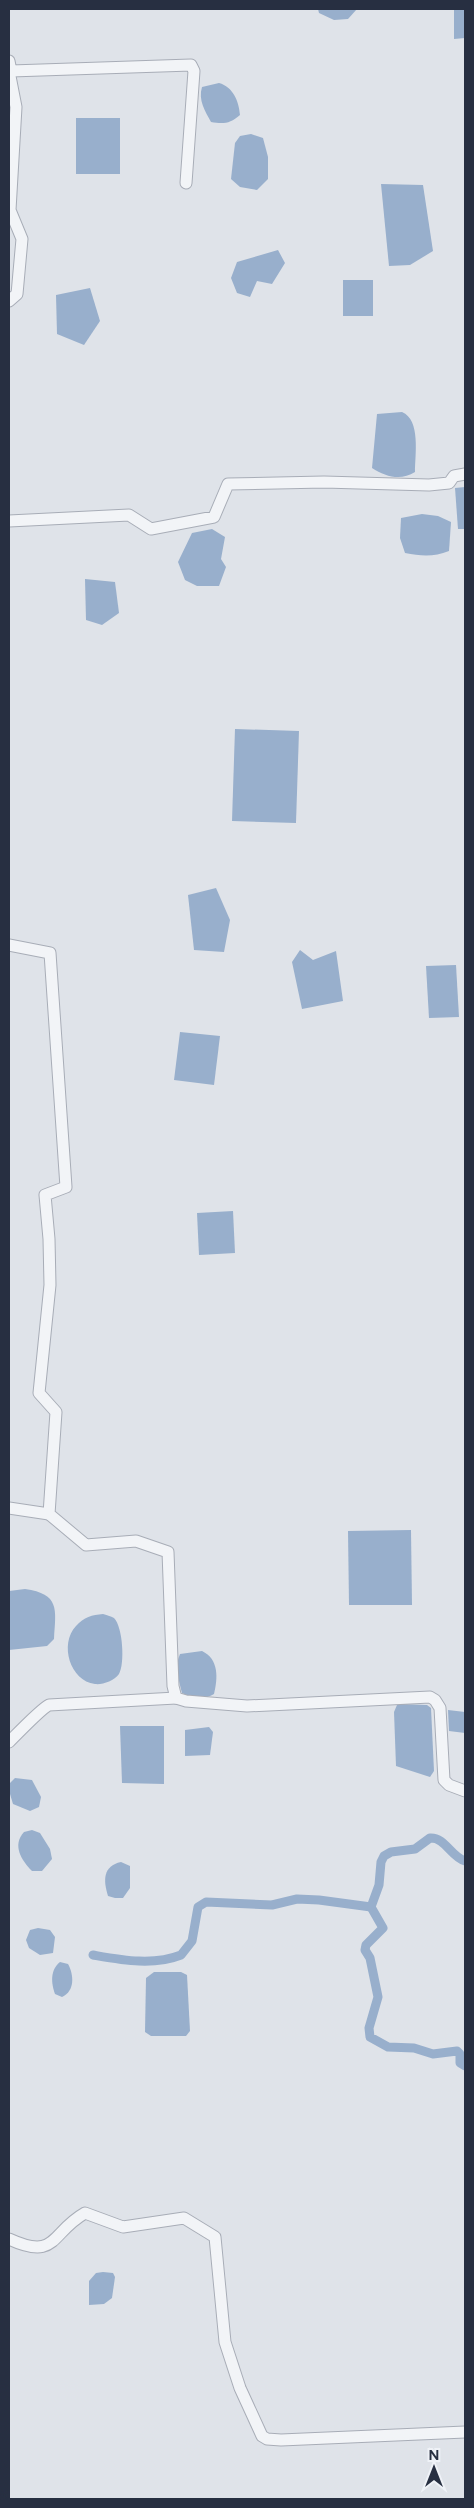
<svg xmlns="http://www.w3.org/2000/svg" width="474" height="2508" font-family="Figtree,sans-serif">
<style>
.water{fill:#98afcc}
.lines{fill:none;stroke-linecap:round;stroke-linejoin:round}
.canal{stroke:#98afcc;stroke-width:9}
.minor-casing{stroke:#a8adb7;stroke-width:13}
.minor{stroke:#f2f4f7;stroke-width:11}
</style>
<rect width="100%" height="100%" fill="#dfe3e9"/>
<g class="water">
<path d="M318 9H357L348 19 334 20 319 13Z"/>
<path d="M454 9H465V38L454 39Z"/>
<path d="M219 83C233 87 239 101 240 115 230 124 223 124 211 122 205 111 198 100 202 87Z"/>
<rect x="76" y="118" width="44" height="56"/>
<path d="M251 134 263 138 268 157V179L257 190 240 187 231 179 235 143 240 136Z"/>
<path d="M381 184 423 185 433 251 410 265 389 266Z"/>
<path d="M278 250 285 263 272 284 257 281 250 297 237 293 231 278 237 262Z"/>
<rect x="343" y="280" width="30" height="36"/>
<path d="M90 288 100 321 84 345 57 334 56 295Z"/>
<path d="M402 412C421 420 415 455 415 472 401 481 386 477 372 468L377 414Z"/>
<path d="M465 487V529H458L455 488Z"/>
<path d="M422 514 438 516 451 522 449 551C434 557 421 556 405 553L400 538 401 518Z"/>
<path d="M212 529 225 537 221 559 226 567 219 586H197L185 580 178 562 192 533Z"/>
<path d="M85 579 115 582 119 613 102 625 86 620Z"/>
<path d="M235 729 299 731 296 823 232 821Z"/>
<path d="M216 888 230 920 224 952 194 950 188 895Z"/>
<path d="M300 950 313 960 336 951 343 1001 302 1009 292 962Z"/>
<path d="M456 965 459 1017 429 1018 426 966Z"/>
<path d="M180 1032 220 1036 214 1085 174 1080Z"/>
<path d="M233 1211 235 1253 199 1255 197 1213Z"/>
<path d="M411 1530 412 1605H349L348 1531Z"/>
<path d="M25 1589C60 1594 56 1609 54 1639L47 1646 9 1650V1591Z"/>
<path d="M103 1614C106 1615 111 1616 114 1618 123 1627 125 1664 119 1674 114 1681 102 1685 95 1684 70 1681 59 1644 76 1626 84 1617 92 1615 103 1614Z"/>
<path d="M202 1651C219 1659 218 1678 214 1694 204 1700 193 1698 182 1693 179 1680 174 1667 180 1654Z"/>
<path d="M400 1704 427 1705 431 1708 434 1771 430 1777 396 1766 394 1712 397 1705Z"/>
<path d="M448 1710 465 1712V1733L449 1731Z"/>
<path d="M120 1726H164V1784L122 1783Z"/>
<path d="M209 1727 213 1732 210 1755 185 1756V1730Z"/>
<path d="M15 1778 32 1780 41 1797 39 1807 30 1811 13 1804 10 1794V1783Z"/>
<path d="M32 1830 40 1833 50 1849 52 1859 42 1871H32C21 1860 12 1845 24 1832Z"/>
<path d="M121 1862 130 1866V1888L123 1898H115L108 1896C103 1880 103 1866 121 1862Z"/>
<path d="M38 1928 50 1930 55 1937 53 1953 40 1955 29 1948 26 1940 30 1930Z"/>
<path d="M60 1962 68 1964C74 1975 75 1991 62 1997L55 1994C51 1983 50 1970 60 1962Z"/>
<path d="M154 1972H181L187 1975 190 2031 186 2036H151L145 2032 146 1978Z"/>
<path d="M103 2272 113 2273 115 2277 112 2298 104 2304 89 2305V2281L96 2273Z"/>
</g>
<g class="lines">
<g class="canal">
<path d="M371 1907 383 1928 366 1945 365 1950 370 1958 378 1997 369 2028 370 2037 388 2047 414 2048 433 2054 457 2051 460 2054V2063L465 2066"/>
<path d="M93 1955C122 1960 153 1966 181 1955L192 1941 198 1907 206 1902 272 1905 297 1899 319 1900 371 1907 379 1885 381 1862 384 1856 391 1852 415 1849 430 1838C445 1837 451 1857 465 1861"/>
</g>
<defs>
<g id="minor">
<path d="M9 61 11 71 191 65 194 71 186 183"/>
<path d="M9 71 16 107 10 210 22 239 17 294 9 301"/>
<path d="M9 521 129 515 151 529 214 517 228 484 324 482 429 485 449 483 454 476 465 474"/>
<path d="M9 945 50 953 66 1187 45 1195 49 1239 50 1285 39 1393 56 1412 49 1514 86 1545 136 1541 168 1552 173 1686 176 1698 186 1701 247 1706 430 1697 435 1700 440 1708 444 1780 449 1785 465 1791"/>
<path d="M9 1508 49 1514"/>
<path d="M9 1742C16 1735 42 1708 49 1705L176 1698"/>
<path d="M9 2239C57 2261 50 2233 85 2213L123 2227 184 2218 215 2237 225 2342 240 2388 262 2436 267 2439 281 2440 465 2432"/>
</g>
</defs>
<use href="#minor" class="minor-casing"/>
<use href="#minor" class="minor"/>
</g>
<rect width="474" height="2508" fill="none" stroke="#272f41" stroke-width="20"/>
<g transform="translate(434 2468)" stroke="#eff2f7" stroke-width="4" paint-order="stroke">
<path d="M0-4L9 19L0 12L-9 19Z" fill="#272f41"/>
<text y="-8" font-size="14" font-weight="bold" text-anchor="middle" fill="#272f41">N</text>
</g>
</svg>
